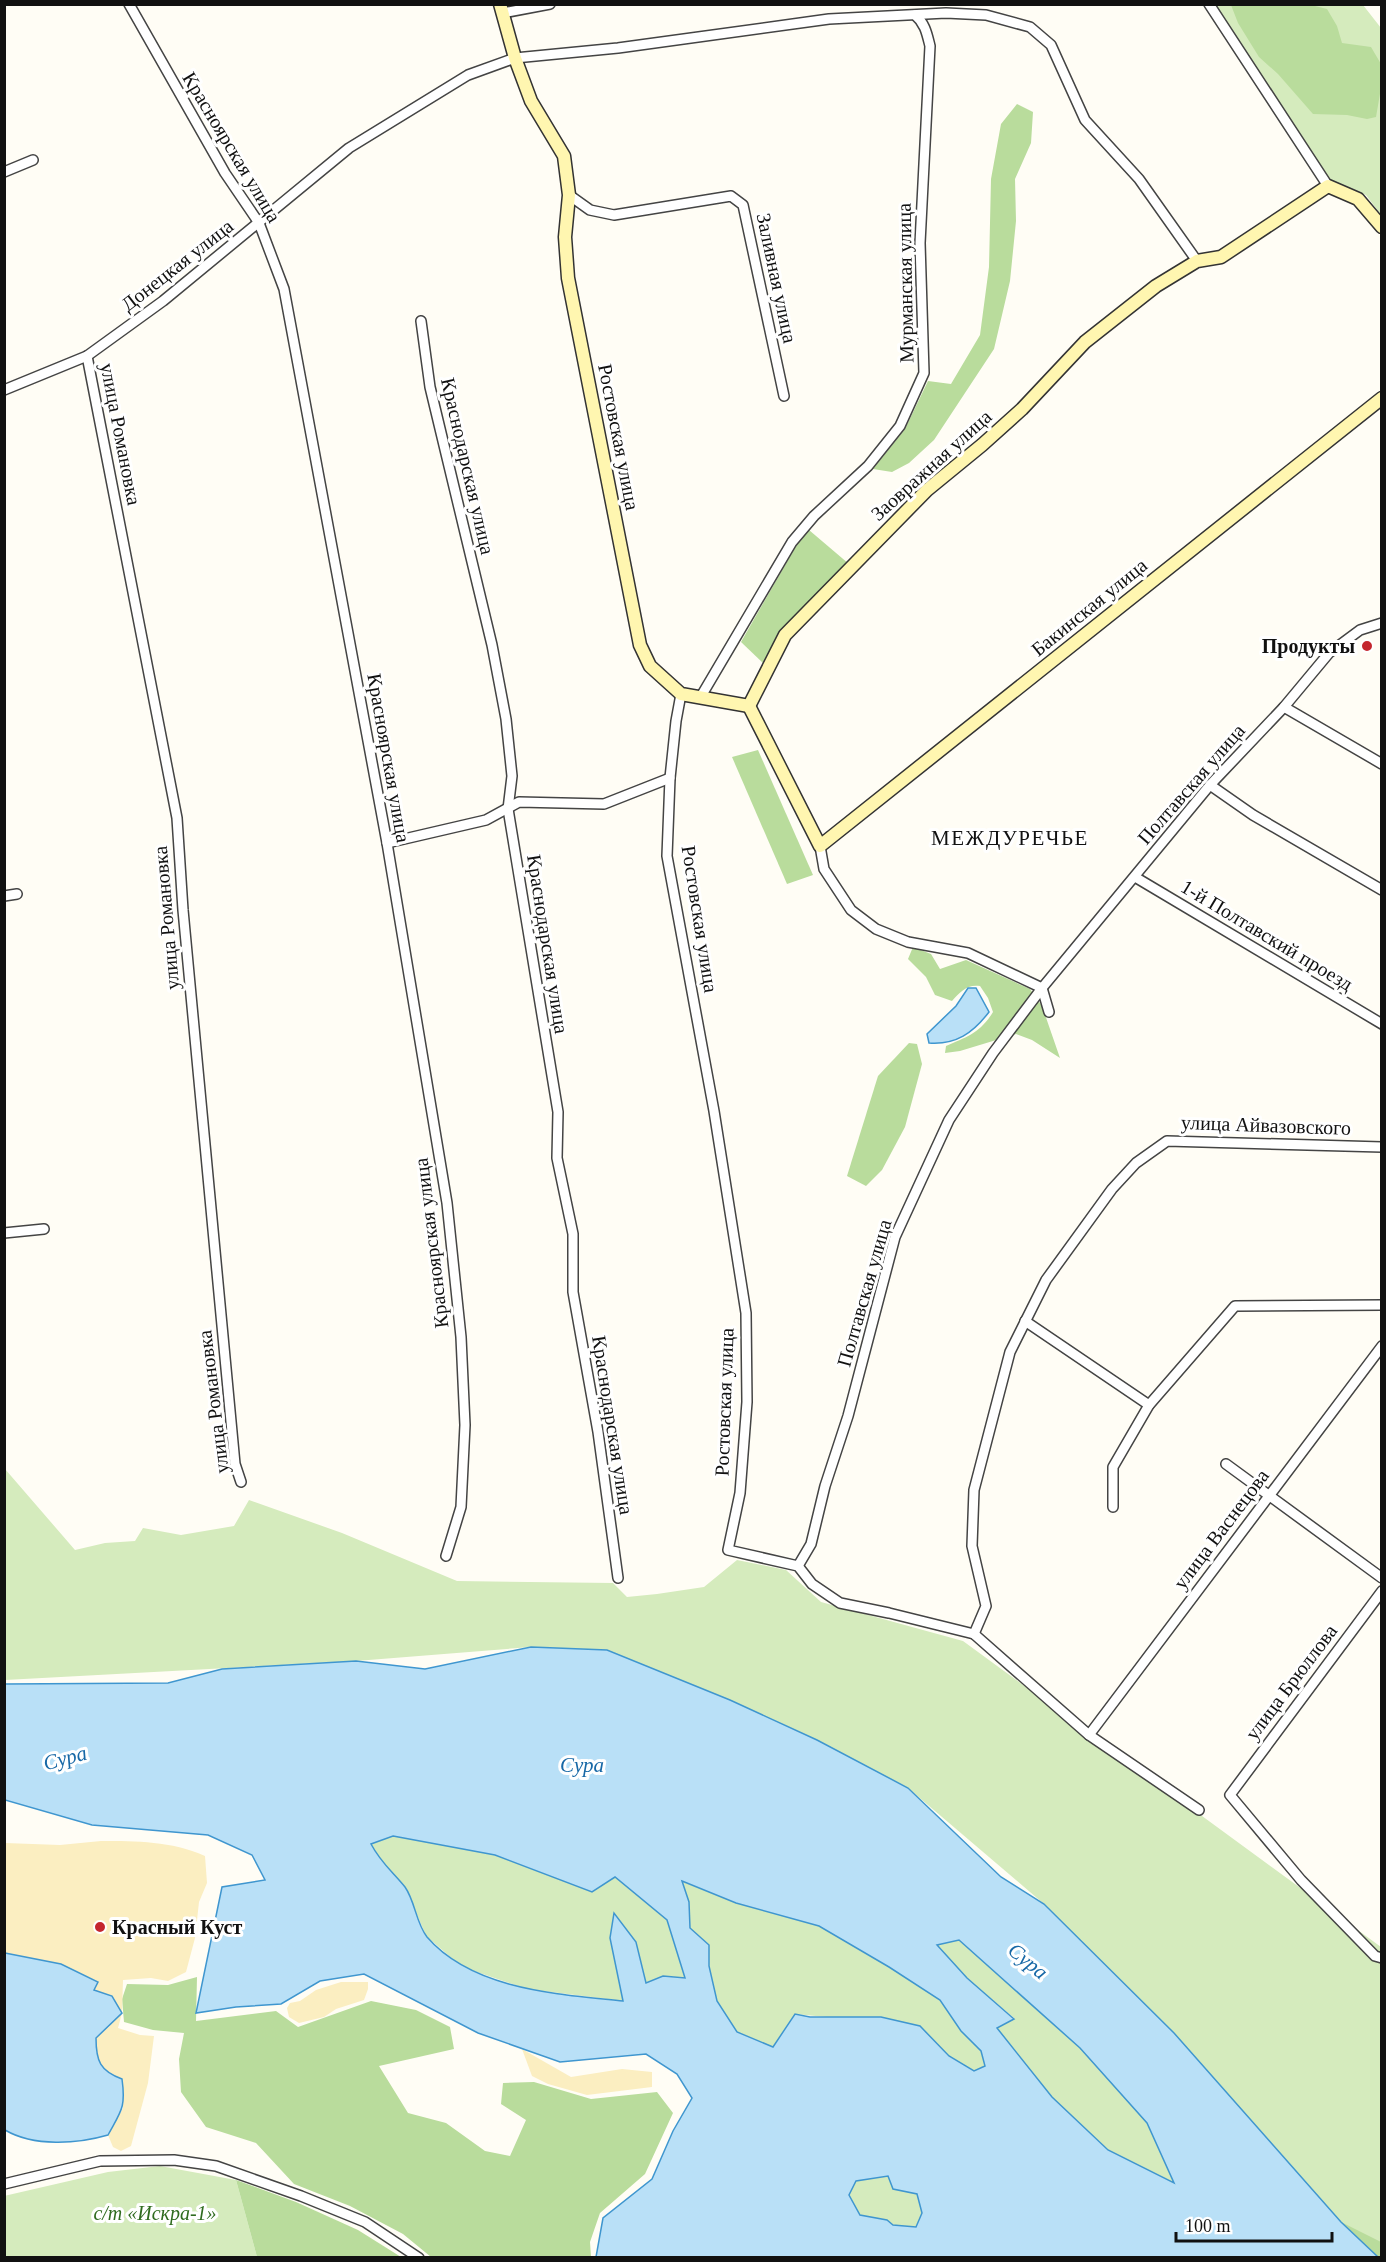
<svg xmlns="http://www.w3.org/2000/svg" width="1386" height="2262" font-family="'Times New Roman',serif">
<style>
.green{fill:#d5ebbd}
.forest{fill:#b9dc9c}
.sand{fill:#fbeec1}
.water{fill:#b9e0f7;stroke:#3f96cf;stroke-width:1.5;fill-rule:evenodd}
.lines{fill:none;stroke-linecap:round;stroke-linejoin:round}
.street-casing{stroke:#444;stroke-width:12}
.secondary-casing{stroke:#333;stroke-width:15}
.street{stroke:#fff;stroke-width:9}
.secondary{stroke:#fff6b0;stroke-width:12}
.poi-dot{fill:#c4262e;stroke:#fff;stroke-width:2}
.labels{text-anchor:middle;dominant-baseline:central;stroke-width:6;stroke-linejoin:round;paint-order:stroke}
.street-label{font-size:20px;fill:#111;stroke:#fff}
.poi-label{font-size:20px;font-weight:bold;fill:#111;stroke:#fff;text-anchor:end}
.park-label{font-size:20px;font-style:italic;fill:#2f6b1f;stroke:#fff}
.neighbourhood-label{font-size:21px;letter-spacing:1.5px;fill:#111;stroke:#fff}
.water-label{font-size:21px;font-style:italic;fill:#1768a6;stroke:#fff}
</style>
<rect width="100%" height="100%" fill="#fffdf5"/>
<g class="green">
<path d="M1211 5H1363L1381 28V215L1366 195 1330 181Z"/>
<path d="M5 1469 75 1550 105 1543 135 1541 143 1528 181 1535 234 1526 249 1500 342 1533 457 1581 613 1583 627 1597 657 1594 704 1587 737 1560 786 1570 821 1602 963 1641 1381 1947V2251L1341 2222 1044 1904 908 1788 607 1650 531 1647 356 1661 5 1680Z"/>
<path d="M393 1836 495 1855 592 1891 615 1877 667 1920 685 1979 663 1976 646 1983 636 1942 614 1914 610 1938 623 2001 527 1989 462 1967 426 1936 406 1888 379 1860 371 1844Z"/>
<path d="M681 1881 736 1903 819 1926 889 1967 940 2000 961 2031 981 2051 985 2066 974 2071 949 2056 920 2026 795 2014 773 2047 737 2032 717 2001 709 1966V1945L690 1928 689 1902Z"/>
<path d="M959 1940 1080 2048 1148 2123 1174 2183 1108 2150 1052 2097 996 2027 1014 2018 967 1978 936 1945Z"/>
<path d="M160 2166 236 2180 257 2257H5L4 2196 108 2172Z"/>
<path d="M888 2176 893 2189 917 2194 922 2213 916 2227 892 2225 887 2220 860 2215 849 2195 856 2181Z"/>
</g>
<g class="forest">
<path d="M1307 4 1327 9 1337 26 1342 43 1371 47 1381 64V88L1376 117 1367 119 1347 115 1313 114 1278 74 1259 57 1238 23 1231 5Z"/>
<path d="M1017 104 1033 112 1031 143 1015 179 1016 221 1010 281 994 349 934 440 909 463 892 472 873 469 905 429 928 381 951 384 980 335 989 267 991 179 1001 124Z"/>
<path d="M809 530 849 564 764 664 741 642 796 546Z"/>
<path d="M758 750 813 875 787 884 732 757Z"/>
<path d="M913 947 931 954 940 969 966 960 1030 989 1042 1006 1060 1058 1032 1040 1016 1034 960 1051 945 1053 946 1046C967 1037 980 1033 993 1012L988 998 980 986C967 984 960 992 952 1001L935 995 926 977 908 959Z"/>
<path d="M909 1043 917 1044 922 1064 905 1127 882 1170 866 1186 847 1176 878 1076Z"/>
<path d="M197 1977 196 2021 276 2011 298 2027 371 2001 416 2010 450 2027 454 2049 379 2066 408 2113 446 2123 485 2151 510 2156 526 2120 501 2104 503 2083 534 2082 591 2099 657 2092 673 2113 645 2174 600 2213 590 2242 591 2257H431L403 2234 350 2206 294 2184 256 2143 206 2127 181 2092 179 2059 184 2033 153 2030 124 2022 122 1999 127 1984 168 1985Z"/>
<path d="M236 2180 296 2202 358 2230 401 2257H257Z"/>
<path d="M1341 2222 1381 2242V2257H1378Z"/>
</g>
<g class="sand">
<path d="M101 1841C137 1841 171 1841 205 1856L207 1883 199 1902 195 1938 186 1972 168 1981 151 1978 123 1980 122 2013 118 2028 140 2035 154 2036 148 2083 131 2146 121 2151 113 2147 108 2135 123 2108 122 2079C100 2071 96 2061 96 2038L110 2026 94 1990 97 1982 37 1961 5 1953V1843L60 1845Z"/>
<path d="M341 1982H368V1989L364 2000 336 2009 324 2017 299 2023 289 2017 287 2008 290 2003 300 2001 316 1990Z"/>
<path d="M522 2049 571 2077 622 2069 652 2072V2087L587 2095 548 2084 532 2076Z"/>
</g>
<g class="water">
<path d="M968 988H976L989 1012C973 1033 956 1045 929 1043L927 1034 956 1006Z"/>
<path d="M531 1647 607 1650 730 1700 817 1740 908 1788 1001 1877 1044 1904 1174 2033 1341 2222 1378 2257H596L603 2218 652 2179 673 2131 692 2098 677 2074 646 2054 560 2062 478 2033 364 1974 320 1981 281 2004 236 2007 196 2013 222 1887 265 1880 252 1855 208 1835 92 1825 5 1800V1684L168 1683 222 1669 356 1661 425 1669ZM393 1836 495 1855 592 1892 615 1877 667 1920 685 1978 663 1976 646 1983 636 1942 614 1913 610 1938 623 2001C558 1994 473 1990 427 1937 416 1923 415 1901 405 1887 392 1871 381 1863 371 1844ZM682 1881 736 1903 819 1926 889 1967 940 2000 961 2031 981 2051 985 2066 974 2071 949 2056 920 2026 881 2017H810L795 2014 773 2047 737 2032 717 2001 709 1966V1945L690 1928 689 1902ZM959 1940 1080 2048 1147 2123 1174 2183 1108 2150 1052 2097 997 2028 1014 2019 967 1978 937 1945ZM888 2176 893 2189 917 2194 922 2213 916 2227 893 2225 887 2220 860 2215 849 2195 856 2181Z"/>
<path d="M5 1953 61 1964 98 1982 94 1990 112 1996 122 2013 96 2038C96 2061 100 2071 122 2079 126 2108 121 2111 108 2135 77 2144 34 2147 5 2130Z"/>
</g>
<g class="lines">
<defs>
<g id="street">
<path d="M129 4 225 173 259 223 284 289 387 843 447 1203 461 1337 465 1425 461 1507 446 1556"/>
<path d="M1209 4 1328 186"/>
<path d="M503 13 550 4"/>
<path d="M4 172 33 160"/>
<path d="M569 195 590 210 614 215 731 196 743 205 784 396"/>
<path d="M421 321 430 387 492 645 506 719 512 776 508 809 558 1112 557 1158 573 1234V1292L598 1432 618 1578"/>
<path d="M87 356 177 818 183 910 235 1464 241 1482"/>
<path d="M4 390 87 356 163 301 349 148 468 75 515 58 618 48 829 19 946 13 986 15 1030 27 1051 45 1085 120 1139 179 1197 261"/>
<path d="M681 694 676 721 670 778 667 856 714 1111 746 1313 747 1402 740 1493 728 1550 798 1566 812 1584 840 1603 889 1613 974 1634 1089 1735 1199 1810"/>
<path d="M700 698 792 542 814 516 868 466 900 426 924 373 920 243 930 46C927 34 925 23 915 15"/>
<path d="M1284 707 1382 764"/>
<path d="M1210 785 1253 815 1382 890"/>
<path d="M387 843 486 820 519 802 604 804 670 778"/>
<path d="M820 846 824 869 851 910 876 929 908 942 968 953 1042 988"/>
<path d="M1135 877 1382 1024"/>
<path d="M4 896 17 894"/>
<path d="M1042 988 1049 1012"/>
<path d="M4 1233 44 1229"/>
<path d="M1025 1321 1149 1405"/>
<path d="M1226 1464 1382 1578"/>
<path d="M1113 1507V1467L1149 1405 1235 1306 1382 1305"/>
<path d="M798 1566 811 1544 825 1486 848 1416 895 1237 949 1120 993 1053 1042 988 1210 785 1284 707 1329 653 1360 630 1382 623"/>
<path d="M1382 1591 1230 1795 1301 1880 1375 1956 1382 1958"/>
<path d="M974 1634 986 1606 972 1546 974 1490 1010 1352 1046 1280 1112 1189 1136 1163 1167 1141 1382 1147"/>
<path d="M1089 1735 1382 1346"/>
<path d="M4 2184 100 2161 174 2160 216 2166 301 2196 365 2222 419 2258"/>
</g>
<g id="secondary">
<path d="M500 4 515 58 531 101 564 156 569 195 565 237 568 278 640 645 650 666 681 694 749 706"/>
<path d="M749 706 820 846 1382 398"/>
<path d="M749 706 785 635 927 490 982 445 1022 409 1085 342 1156 286 1197 261 1221 257 1328 186 1358 199 1382 227"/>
</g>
</defs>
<use href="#street" class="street-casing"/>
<use href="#secondary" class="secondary-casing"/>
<use href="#street" class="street"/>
<use href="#secondary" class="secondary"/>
</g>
<g class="poi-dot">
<circle cx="1367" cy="646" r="6"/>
<circle cx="100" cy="1927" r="6"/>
</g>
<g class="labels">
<g class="street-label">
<text transform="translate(232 147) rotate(59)">Красноярская улица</text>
<text transform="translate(177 265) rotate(-38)">Донецкая улица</text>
<text transform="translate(777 278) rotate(78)">Заливная улица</text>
<text transform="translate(905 283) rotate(-91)">Мурманская улица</text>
<text transform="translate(121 434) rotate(79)">улица Романовка</text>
<text transform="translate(619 437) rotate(79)">Ростовская улица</text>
<text transform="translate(931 465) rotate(-42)">Заовражная улица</text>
<text transform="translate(468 466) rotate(77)">Краснодарская улица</text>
<text transform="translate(1089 607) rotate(-39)">Бакинская улица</text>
<text transform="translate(389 758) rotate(80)">Красноярская улица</text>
<text transform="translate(1191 784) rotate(-49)">Полтавская улица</text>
<text transform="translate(166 918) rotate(-95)">улица Романовка</text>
<text transform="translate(700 919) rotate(81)">Ростовская улица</text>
<text transform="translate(1267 935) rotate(31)">1-й Полтавский проезд</text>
<text transform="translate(548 944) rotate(81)">Краснодарская улица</text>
<text transform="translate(1266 1125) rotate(2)">улица Айвазовского</text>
<text transform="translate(431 1243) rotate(-97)">Красноярская улица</text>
<text transform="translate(864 1293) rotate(-74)">Полтавская улица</text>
<text transform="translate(213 1402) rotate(-97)">улица Романовка</text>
<text transform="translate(724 1402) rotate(-88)">Ростовская улица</text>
<text transform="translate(613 1425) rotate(81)">Краснодарская улица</text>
<text transform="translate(1221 1529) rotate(-53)">улица Васнецова</text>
<text transform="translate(1291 1682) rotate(-53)">улица Брюллова</text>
</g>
<g class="poi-label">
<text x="1355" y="646">Продукты</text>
<text x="112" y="1927" text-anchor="start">Красный Куст</text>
</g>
<g class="park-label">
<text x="155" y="2213">с/т «Искра-1»</text>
</g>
<g class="neighbourhood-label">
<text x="1010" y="838">МЕЖДУРЕЧЬЕ</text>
</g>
<g class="water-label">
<text transform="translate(65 1758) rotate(-15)">Сура</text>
<text x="582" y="1765">Сура</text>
<text transform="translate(1028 1961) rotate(39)">Сура</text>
</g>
</g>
<rect width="1386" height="2262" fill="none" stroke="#111111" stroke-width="12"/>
<path d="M1176 2232v9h156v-9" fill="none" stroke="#111111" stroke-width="3"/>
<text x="1185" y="2232" font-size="18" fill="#111111" stroke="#ffffff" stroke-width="4.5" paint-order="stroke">100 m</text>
</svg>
